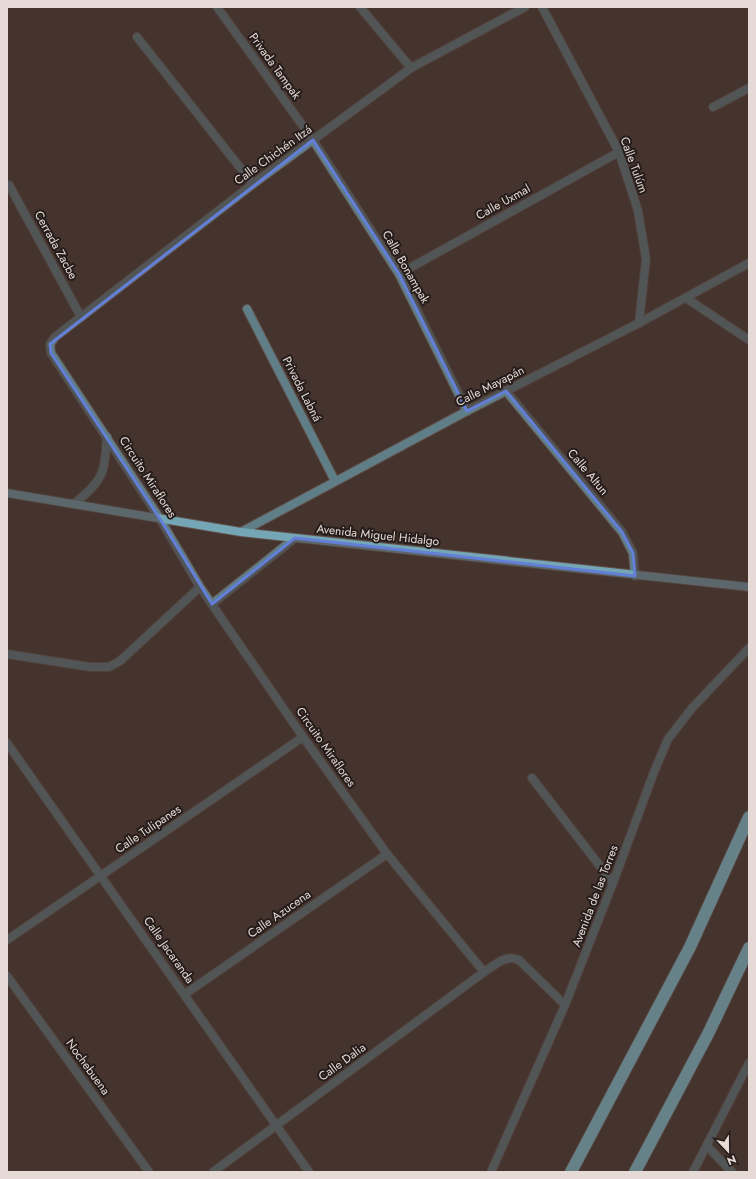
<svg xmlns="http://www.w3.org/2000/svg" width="756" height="1179" font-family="Jost,sans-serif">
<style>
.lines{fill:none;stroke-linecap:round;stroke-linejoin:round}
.minor-casing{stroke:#62514b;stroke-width:10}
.tertiary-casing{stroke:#62514b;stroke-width:10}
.secondary-casing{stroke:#62514b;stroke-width:10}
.motorway-casing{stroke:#62514b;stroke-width:14}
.minor{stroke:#607e88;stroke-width:8}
.tertiary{stroke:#607e88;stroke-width:8}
.secondary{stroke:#75a6b5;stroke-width:8}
.motorway{stroke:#91e0f7;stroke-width:12}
.marked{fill:none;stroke:#637fd7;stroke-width:3;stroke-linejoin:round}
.labels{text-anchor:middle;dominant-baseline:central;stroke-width:4;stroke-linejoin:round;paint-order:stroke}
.street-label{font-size:12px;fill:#e6dad6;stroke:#251d1a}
</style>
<rect width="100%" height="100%" fill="#45332d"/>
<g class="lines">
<defs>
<g id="minor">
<path d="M217 7 313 140 399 274 467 411"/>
<path d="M360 7 411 68"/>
<path d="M525 7 411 68 253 184 55 337 50 344 51 353 160 519 200 587 303 737 387 854 484 972C495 965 506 954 519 960L565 1005"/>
<path d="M542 7 619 152 638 211 646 259 639 323"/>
<path d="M137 37 253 184"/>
<path d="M713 107 749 88"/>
<path d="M9 185 81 317"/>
<path d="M399 274 619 152"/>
<path d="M686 298 749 340"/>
<path d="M247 309 335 481"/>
<path d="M506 391 622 532 633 553 635 576"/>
<path d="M74 504C104 479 104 475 107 437"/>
<path d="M241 532 467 411 639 323 749 263"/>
<path d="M212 604 295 538"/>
<path d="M7 654 90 667H109L120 661 200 587"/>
<path d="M7 743 309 1172"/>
<path d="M532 778 613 883"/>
<path d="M7 940 303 737"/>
<path d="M185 994 387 854"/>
<path d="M707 1146 732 1172"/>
<path d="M213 1172 484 972"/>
<path d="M491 1172 565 1005 613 883 654 772 668 739 693 707 749 648"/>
<path d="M693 1172 749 1063"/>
</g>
<path id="tertiary" d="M7 976 149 1172"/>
<path id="secondary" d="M7 493 241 532 749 587"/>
<g id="motorway">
<path d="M571 1172 690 947 749 817"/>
<path d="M635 1172 709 1032 749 948"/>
</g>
</defs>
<use href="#minor" class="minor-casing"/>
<use href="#tertiary" class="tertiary-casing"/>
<use href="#secondary" class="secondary-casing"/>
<use href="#motorway" class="motorway-casing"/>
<use href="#minor" class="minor"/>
<use href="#tertiary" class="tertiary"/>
<use href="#secondary" class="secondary"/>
<use href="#motorway" class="motorway"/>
</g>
<path d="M0 0H756V1179H0ZM313 140 399 274 467 411 506 391 622 532 633 553 635 576 295 538 212 604 160 519 51 353 50 344Z" fill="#45332d" fill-opacity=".55" fill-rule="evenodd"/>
<path class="marked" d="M313 140 399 274 467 411 506 391 622 532 633 553 635 576 295 538 212 604 160 519 51 353 50 344Z"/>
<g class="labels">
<g class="street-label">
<text transform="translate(275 66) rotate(54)">Privada Tampak</text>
<text transform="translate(273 155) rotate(-36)">Calle Chichén Itzá</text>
<text transform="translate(634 165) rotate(70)">Calle Tulúm</text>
<text transform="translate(503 202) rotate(-29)">Calle Uxmal</text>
<text transform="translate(56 245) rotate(61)">Cerrada Zacbe</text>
<text transform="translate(406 267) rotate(60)">Calle Bonampak</text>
<text transform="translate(490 386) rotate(-27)">Calle Mayapán</text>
<text transform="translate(302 389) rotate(63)">Privada Labná</text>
<text transform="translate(588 472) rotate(50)">Calle Altun</text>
<text transform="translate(148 477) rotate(57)">Circuito Miraflores</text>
<text transform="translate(378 535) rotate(6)">Avenida Miguel Hidalgo</text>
<text transform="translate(326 747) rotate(55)">Circuito Miraflores</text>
<text transform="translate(148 829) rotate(-34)">Calle Tulipanes</text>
<text transform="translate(595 896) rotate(-69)">Avenida de las Torres</text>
<text transform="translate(279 914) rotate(-35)">Calle Azucena</text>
<text transform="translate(169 950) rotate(55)">Calle Jacaranda</text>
<text transform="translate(342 1062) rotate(-36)">Calle Dalia</text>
<text transform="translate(88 1067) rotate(54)">Nochebuena</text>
</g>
</g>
<rect width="756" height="1179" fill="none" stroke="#e6dad6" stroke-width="16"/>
<g transform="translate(728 1151) rotate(158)" stroke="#251d1a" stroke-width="3" paint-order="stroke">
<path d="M0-3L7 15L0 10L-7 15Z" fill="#e6dad6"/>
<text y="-6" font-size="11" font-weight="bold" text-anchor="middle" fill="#e6dad6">N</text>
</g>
</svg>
